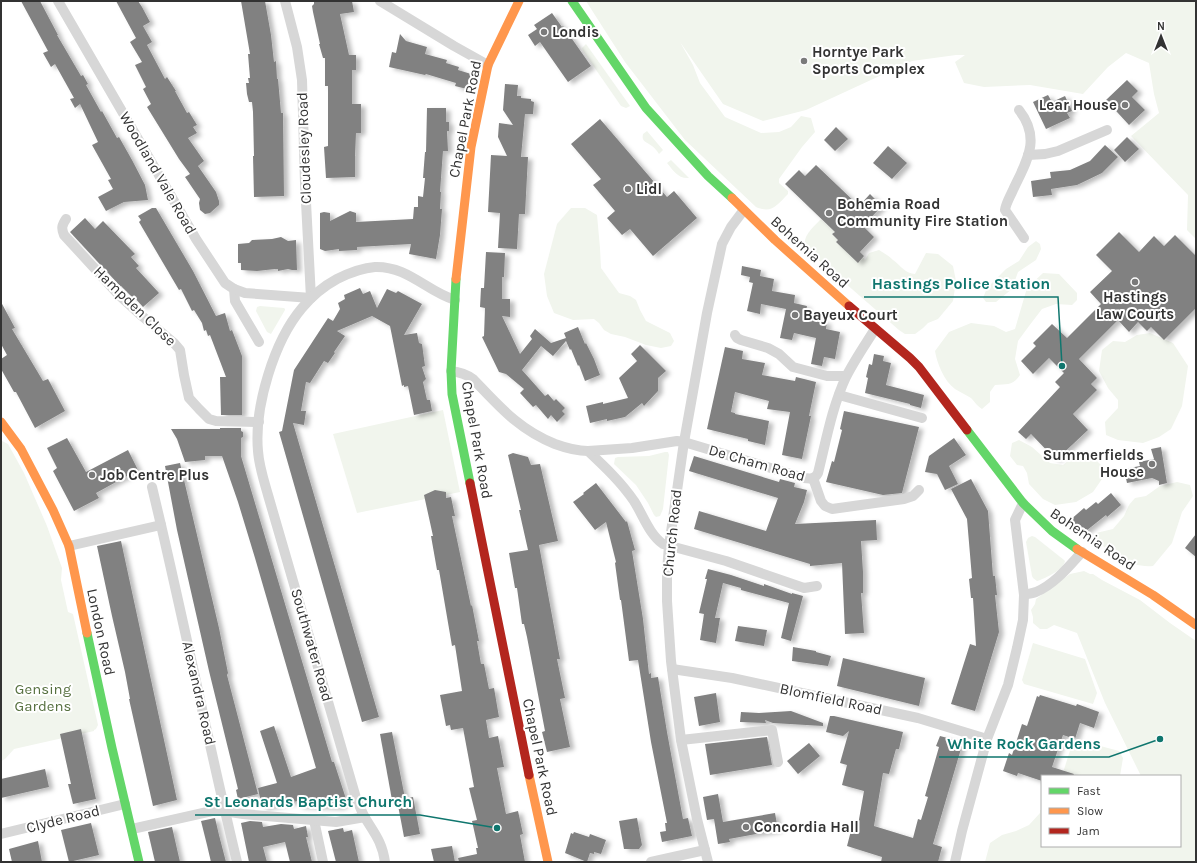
<svg xmlns="http://www.w3.org/2000/svg" width="1197" height="863" font-family="Karla,sans-serif">
<style>
.green{fill:#f1f5ed}
.building{fill:#818181;filter:url(#shadow)}
.lines{fill:none;stroke-linecap:round;stroke-linejoin:round}
.street{stroke:#d7d7d7;stroke-width:10}
.fast{stroke:#63d668;stroke-width:9}
.slow{stroke:#ff974d;stroke-width:9}
.jam{stroke:#b3261e;stroke-width:9}
.poi-dot{fill:#7a7a7a;stroke:#fff;stroke-width:1.5}
.labels{text-anchor:middle;dominant-baseline:central;stroke-width:4;stroke-linejoin:round;paint-order:stroke}
.poi-label{font-size:15px;font-weight:bold;fill:#333;stroke:#fff;text-anchor:start}
.street-label{font-size:15px;fill:#333;stroke:#fff}
.park-label{font-size:15px;fill:#56703f;stroke:#fff}
.leader{fill:none;stroke:#0f766e;stroke-width:1.5}
.callout-dot{fill:#0f766e;stroke:#fff;stroke-width:1.5}
.callout-label{font-size:16px;text-anchor:middle;font-weight:bold;fill:#0f766e;stroke:#fff;stroke-width:4;stroke-linejoin:round;paint-order:stroke}
</style>
<defs>
<filter id="shadow"><feDropShadow dx="4.5" dy="2.5" stdDeviation="2" flood-color="#0004"/></filter>
</defs>
<rect width="100%" height="100%" fill="#fff"/>
<g class="green">
<path d="M586 1H1196V239L1187 230 1188 195 1131 136 1159 113 1154 94 1149 63 1126 53 1108 67 1083 94 1030 85 984 87 964 83 955 62 965 55H956L912 61 806 110 763 121 723 104 680 42 693 65 700 83 725 117 761 133 779 132 791 127 801 116 811 118 815 132 802 147 779 179V183L788 191V194C777 205 772 214 756 207L685 140 625 62Z"/>
<path d="M586 44 630 106 626 108 621 106 583 51 582 48Z"/>
<path d="M647 131 663 150 659 154C657 151 655 148 652 146 647 142 641 142 643 134Z"/>
<path d="M671 160 689 178C678 179 673 170 667 163Z"/>
<path d="M571 208H585L597 215 600 248 601 268 619 293 630 296 636 300 640 310 646 321 670 333 674 341 671 346 661 348 646 345 625 337 611 334 604 330 599 323 594 319 573 320 554 313 547 296 544 274 557 224Z"/>
<path d="M821 219 835 232 832 234 838 240 836 242 858 262 863 257 865 260 869 253 879 250C884 253 889 256 893 260 900 265 906 274 915 274L926 253 938 254 953 266 956 281 953 301 938 319 928 323 923 328 915 334H905L899 330 806 249C801 236 813 228 821 219Z"/>
<path d="M1036 241 1040 244 1041 249 1036 260 1018 272 1012 289 996 302H986L983 298 987 288 1006 269 1019 261 1028 247Z"/>
<path d="M1043 273 1059 274 1077 293V300L1072 305 1056 304 1042 309 1029 326 1018 341 1015 359 1020 375C1013 386 1007 384 995 385L990 392V402L982 409C977 406 975 402 971 398 966 395 960 392 955 389 944 381 937 363 935 351L949 332 971 323 994 326 1006 332 1015 329 1027 288Z"/>
<path d="M260 306 284 308 285 309V310L271 334 267 332 256 311 257 307Z"/>
<path d="M1150 333 1173 343 1188 366 1182 406 1171 429 1159 437 1143 443 1118 440 1106 435 1105 422 1118 408V400L1108 388 1099 371 1102 350 1113 341 1125 342 1137 335Z"/>
<path d="M443 410 460 492 357 513 333 434Z"/>
<path d="M1019 440 1032 447 1050 463 1063 465 1080 451 1089 453 1101 465 1102 479 1093 492 1076 502 1055 505 1043 499 1029 484 1027 473 1023 466 1017 465 1010 456 1012 443Z"/>
<path d="M1 441H2L8 444 24 473 47 526 62 568 61 580 68 612 73 614 98 725 96 729 94 730V731L14 749 5 759 1 761Z"/>
<path d="M665 452H668L669 455 663 509 660 516 656 517 654 515 648 503 636 485 614 464 615 458 618 457 649 456Z"/>
<path d="M1177 482 1190 485 1193 496 1182 512 1172 543 1153 566C1130 568 1115 554 1097 542L1095 535 1096 533 1113 529 1124 516 1129 505 1135 498 1146 496 1160 486Z"/>
<path d="M1032 536 1035 537 1064 560 1065 561C1063 570 1046 578 1037 581L1033 578 1032 576 1026 542 1028 538Z"/>
<path d="M1084 571 1090 574H1093L1102 580 1140 600 1170 623 1196 641V862H985L990 843 1002 835 1016 831 1029 825 1040 813V810H1042V846H1180V776H1141L1105 703 1077 633 1054 625 1047 629H1040L1033 623V617L1031 610 1035 604 1036 599 1070 574Z"/>
<path d="M1033 643 1085 659 1097 693 1093 704 1024 684 1022 680Z"/>
<path d="M1078 740 1119 751 1123 758 1120 776H1062L1073 741Z"/>
</g>
<g class="building">
<path d="M21 1H40L58 35H57L81 76 83 75 88 84 86 85 101 112 102 111 117 138 119 137 132 160 145 185 148 200 124 202 106 211 98 197 113 189 108 180 111 179 92 145 98 142 80 104 75 108 70 99 74 98 55 64 51 67 43 53 48 51Z"/>
<path d="M116 1H138L142 7 150 22 143 26 152 42 147 45 165 79 167 77 176 91H175L187 113 189 112 197 125 193 127 197 133 188 138 204 161 198 166 216 192 219 201V205L210 213 205 214 200 210 199 203 200 199 185 177 190 174 179 159 147 107 151 104 143 89 146 87 135 65 142 62 130 42 136 38Z"/>
<path d="M241 1H265L271 35 274 62 276 61 277 79H278L281 113H283L284 196 254 197 253 156H254L253 112 252 102H249L247 94 246 83H249L248 78H250L248 54H250Z"/>
<path d="M314 1H352L354 12 340 14 349 55H356V70H352V104H361V133H356L355 156V177L326 178 324 147 328 146V86H325V58H323L319 44H320L313 12 312 6 314 4Z"/>
<path d="M552 13 562 27 563 26 591 66 568 82 540 42 535 46 528 35 537 29 534 25Z"/>
<path d="M400 34 406 41 427 47 425 54 447 60 446 63 459 67 458 70 471 74 467 89 455 86 456 83 426 74 425 75 389 67 392 52 396 53Z"/>
<path d="M1127 80 1138 91 1132 97 1145 110 1129 125 1106 100Z"/>
<path d="M505 84 518 85 517 96H521V98L531 99V101L534 102 533 114H525L521 157H528L525 214H519L517 249 498 248 500 213 488 212 491 155 507 156 498 137 499 123 513 125 503 110Z"/>
<path d="M1048 95 1052 102 1065 96 1072 111 1067 113 1070 118 1046 129 1033 102Z"/>
<path d="M427 108H446V122H449V131H447L448 151H443L440 192H441L440 209H442L440 235 436 259 409 254 411 244 357 247V250L339 251V249L325 251 320 249V213L324 212 330 213V221L350 211 356 213V222L413 219 414 207H418V196L423 197 425 178H423L425 152H426Z"/>
<path d="M600 119 667 197 674 191 697 218 653 256 630 229 622 235 607 218 615 211 593 185 601 179 571 144Z"/>
<path d="M836 127 848 139 835 151 824 140Z"/>
<path d="M1127 137 1139 149 1125 162 1114 150Z"/>
<path d="M1105 145 1118 157 1102 173 1077 185 1051 189 1052 195 1033 197 1031 181 1051 178 1050 172 1070 170 1090 161Z"/>
<path d="M888 146 907 163 892 179 873 163Z"/>
<path d="M816 165 859 206 870 194 882 206 863 226 874 237 860 252 864 256 858 263 836 242 838 240 832 234 835 232 785 184 799 170 805 176Z"/>
<path d="M152 208H156L193 271 216 316 225 313 230 331 232 330 242 356V415H221L220 377H226L210 335 208 336 206 330 204 331 202 323 194 310 192 311 181 289 179 290 139 222 141 220 138 216Z"/>
<path d="M85 218 95 229 103 221 135 254 131 257 139 266 136 268 159 293 143 307 134 297 133 298 121 286V287L70 232Z"/>
<path d="M1119 232 1139 252 1154 236 1164 246 1175 235 1196 256V308L1164 340 1151 327 1147 331 1138 322 1129 332 1118 320 1079 359 1097 378 1091 384 1097 390 1073 414 1088 430 1056 460 1031 434 1026 439 1018 432 1060 387 1055 382 1064 373 1049 358 1033 374 1021 361 1036 346 1033 343 1052 324 1067 338 1101 304 1090 292 1112 271 1096 255Z"/>
<path d="M281 237 288 241 296 240 297 270H292L288 269 278 271V269H275L257 271 241 270V263H238V244L249 243 252 240 272 239Z"/>
<path d="M486 252 505 253 504 277H502V299H510V317L502 316 520 354 532 339 530 336 535 329 551 343 566 338 564 333 578 327 585 344 586 343 594 359 600 375 585 381 579 365 578 366 571 349 570 350 566 341 553 356 541 346 522 370 545 396 548 394 554 401 556 399 565 408 562 411 565 414 557 422 551 415 548 419 536 405 533 407 520 393 524 389 506 374 499 372 482 337 484 336 485 308 480 307 481 288H484Z"/>
<path d="M742 266 761 270 760 276 774 279 772 291 795 295 794 303 807 306 805 317 827 322 826 329 840 332 835 359 824 357 822 366 811 364 816 338 794 333 792 340 780 338 786 309 761 304 760 314 747 311 753 283 749 282 750 277 741 275Z"/>
<path d="M360 288 363 294 370 291 377 308 387 289 396 293 398 291 422 304 404 335 417 333 419 343 422 344 425 366 422 367 426 379 423 382 427 400H430L432 411 414 415 408 386 404 387V385L402 386 390 326 372 316 337 331 345 336 334 352 335 353 328 363 324 361 310 383 306 382 301 411H306L304 425 293 423 379 717 362 722 279 432 282 431 294 370 328 318 333 321 340 309 338 303 345 299 344 295Z"/>
<path d="M1 302 15 328 12 329 43 381 48 379 65 411 35 428 16 392H14L1 369V359L7 355 1 344Z"/>
<path d="M640 345 666 371 658 378V391L644 406 642 403 625 417 607 421V419L590 423 586 406 603 402V404L628 398 619 378 637 361 631 354Z"/>
<path d="M725 347 743 351 742 359 765 363 762 375 795 381 796 377 816 382 809 416H811L802 459 782 455 790 412 767 409 769 401 735 392 731 412 735 413V414L769 421 765 445 748 441V439L707 429Z"/>
<path d="M874 354 884 356 883 361 891 363 886 385 924 395 921 408 910 405V404L865 393 868 378 866 377 869 364 872 365Z"/>
<path d="M844 411 919 427 902 493 883 495 826 482 832 461 834 462 842 430 840 429Z"/>
<path d="M220 428H241V431L243 432V437L241 438V456L332 762H334L347 802 340 807 299 806 298 801 262 808 258 788 277 783 260 731 274 726 291 777 316 768 255 558 238 502 222 456H205V460L185 462 177 439 171 429H220Z"/>
<path d="M67 438 86 472 128 450 138 470 96 493 99 498 74 511 53 471 57 468 47 448Z"/>
<path d="M954 438 966 455 949 466 958 484 945 490 937 474 925 472 929 456Z"/>
<path d="M1161 447 1167 483 1159 485V481L1152 478 1127 483 1124 469 1140 466 1139 462 1154 459 1151 449Z"/>
<path d="M513 453 528 457 531 465 540 464 558 541 539 545 560 659H557L565 698 560 699 570 747 547 752 542 732 545 731 527 637 524 624H522L517 588H515L509 553 528 550 519 510H521L508 455Z"/>
<path d="M694 456 779 482 780 479 795 483 794 487 807 490 804 502 795 524 876 520 877 540 861 541 863 572V593H861L864 633 845 634 842 563 810 566V564L694 529 699 511 766 531 778 498 689 471Z"/>
<path d="M180 463 219 628 228 673 227 675 258 794 238 799 236 790 238 789 209 671 177 530 165 466Z"/>
<path d="M971 479 988 511 993 576H995L997 595H995L999 632 975 711 951 704 970 644 976 646 973 598H971L969 579 972 578 967 519 951 489Z"/>
<path d="M596 483 626 522 627 521 635 550 632 551 643 619 649 674 651 673V678L658 677 667 732 683 819 688 818 692 836 662 842 660 832 666 831 665 823H667L651 742 638 660 629 661 621 600H620L615 563 616 562 606 522 595 530 573 502 584 494 583 493Z"/>
<path d="M435 490 446 492V498L451 497 455 516H452L471 606 472 605 479 641H477L481 664H484L489 689 494 688 499 717 486 720 489 738 498 736 504 767 497 768 506 814 518 811 523 834 520 835 525 862H459L458 858 477 854 476 848H478L472 821 477 820 469 788 474 787 463 728 451 730 450 725 446 726 440 695 462 691 455 645 452 646 439 570H437L431 536H433L424 495Z"/>
<path d="M1111 493 1121 505 1107 517 1106 515 1081 535 1069 521 1084 508 1086 510 1096 502 1098 504Z"/>
<path d="M1196 534V557L1185 548Z"/>
<path d="M121 541 177 800 153 806 129 699H130L125 672 112 616 97 546Z"/>
<path d="M708 569 731 575 764 586V584L792 594V593L803 596 791 641 781 638 789 603 741 590V588L723 583 715 618H720L716 643 700 640 704 614 699 613 707 579H705Z"/>
<path d="M738 626 767 630 764 646 735 641Z"/>
<path d="M793 647 816 651V652L831 656 828 666 792 661Z"/>
<path d="M843 658 925 678 919 706 837 686Z"/>
<path d="M716 693 720 722 699 726 694 697Z"/>
<path d="M1040 695 1076 706 1077 704 1099 712 1094 728 1080 723 1075 739 1063 735 1052 767 1074 774 1073 776H1042V781L1018 773 1017 776 1003 771 1009 753 1012 755 1022 724 1027 726 1037 696 1039 697Z"/>
<path d="M791 711 823 723V726L773 723 765 720 766 723 740 722 741 712 759 713Z"/>
<path d="M830 716H834L903 732 899 749H896L889 774 883 773 874 826 913 838 918 819 921 820 928 797 925 796 939 747 936 746 940 736 963 742 933 844 942 847 938 862H881L882 857 847 846 853 823 858 825 864 791 842 785 847 765 840 763 849 731 843 736 826 732Z"/>
<path d="M81 729 96 799 73 804 68 784H71L60 734Z"/>
<path d="M392 732 405 798 392 800 380 734Z"/>
<path d="M767 737 772 765 710 775 705 744Z"/>
<path d="M809 743 820 756 798 774 787 761Z"/>
<path d="M45 769 49 787 1 798V779Z"/>
<path d="M718 794 723 822 775 813 778 830 729 839 730 842 718 844 714 819 707 820 703 797Z"/>
<path d="M413 797 420 834 404 837 397 800Z"/>
<path d="M215 818 219 835 226 862H211L207 845 201 821Z"/>
<path d="M637 818 642 845 639 849H624L619 821Z"/>
<path d="M250 821 262 822 263 827 281 824 293 825 294 829 306 826 308 837H306L312 862H290L285 842 263 847 267 862H249L241 823Z"/>
<path d="M91 823 99 855 69 862 61 830Z"/>
<path d="M172 827 180 862H155L148 832Z"/>
<path d="M343 828 344 832 352 830 359 862H336L328 831Z"/>
<path d="M574 832 589 837 590 834 606 840 601 854 594 852V854L590 853 587 862 565 853 571 833 573 834Z"/>
<path d="M38 841 42 862H12L9 849Z"/>
<path d="M452 846 455 862H434L431 849Z"/>
</g>
<g class="lines">
<g class="street">
<path d="M58 1 196 239 225 283 234 289 235 301 259 342"/>
<path d="M285 1 297 47 302 80 305 183 311 298"/>
<path d="M380 1 454 46 488 65"/>
<path d="M1019 110C1042 139 1026 162 1013 190 1010 197 1006 203 1005 210L1024 238"/>
<path d="M1028 155 1045 154 1058 151 1107 130"/>
<path d="M66 219C62 225 61 228 64 235L119 295 142 316 174 343 180 350 184 375 189 398 199 409 209 419 216 421 259 422"/>
<path d="M234 289 245 293 311 298"/>
<path d="M735 335 737 338 741 340 768 348 779 354 793 367 827 376H846"/>
<path d="M451 371C460 372 466 374 473 379 499 406 519 430 555 444 566 448 577 451 588 451 605 467 621 482 634 501 643 515 649 534 663 544L726 561 804 588 817 586"/>
<path d="M839 395 922 418"/>
<path d="M588 451 632 448 677 441 684 442 804 478C811 479 815 479 818 473 826 441 832 407 846 377 854 361 865 345 875 329"/>
<path d="M813 478 821 501 825 506 832 509 904 499 913 496 919 490"/>
<path d="M152 487 161 525C187 637 210 750 237 862"/>
<path d="M69 546 161 525"/>
<path d="M1024 595C1028 594 1033 593 1036 592 1055 584 1069 566 1082 552"/>
<path d="M672 669 732 678 918 718 987 739"/>
<path d="M681 740 772 730 778 762"/>
<path d="M314 820 323 862"/>
<path d="M132 829 212 811H224L243 814 336 822 365 817"/>
<path d="M1 834 125 804"/>
<path d="M385 862C382 841 374 833 364 816 361 810 359 804 356 798L268 495C264 481 259 466 258 451 254 407 274 341 302 308 312 296 324 286 337 279 349 273 361 268 375 267 408 266 426 291 455 300"/>
<path d="M651 862 705 850"/>
<path d="M708 862 697 819 681 740 671 661 667 601V571L669 546 684 442 707 313 722 244 731 227 743 211"/>
<path d="M955 862 962 831 987 739 1008 685 1017 648 1023 620 1024 595 1015 520 1023 503"/>
</g>
<g class="fast">
<path d="M572 1 646 108 708 176 732 198"/>
<path d="M456 279 451 371 452 394 470 483"/>
<path d="M967 430 1023 503 1052 531 1077 549"/>
<path d="M87 633 112 748 139 862"/>
</g>
<g class="slow">
<path d="M732 198 775 240 849 306"/>
<path d="M456 279 471 147 488 65 519 1"/>
<path d="M1 422 21 449 53 510 69 546 87 633"/>
<path d="M1077 549 1153 595 1196 625"/>
<path d="M529 775 548 862"/>
</g>
<g class="jam">
<path d="M849 306 910 358 919 367 967 430"/>
<path d="M470 483 529 775"/>
</g>
</g>
<g class="poi-dot">
<circle cx="544" cy="32" r="4"/>
<circle cx="804" cy="61" r="4"/>
<circle cx="1125" cy="105" r="4"/>
<circle cx="628" cy="189" r="4"/>
<circle cx="829" cy="213" r="4"/>
<circle cx="1135" cy="282" r="4"/>
<circle cx="795" cy="315" r="4"/>
<circle cx="1152" cy="464" r="4"/>
<circle cx="92" cy="475" r="4"/>
<circle cx="746" cy="827" r="4"/>
</g>
<g class="labels">
<g class="poi-label">
<text x="552" y="32">Londis</text>
<text x="812" y="52">Horntye Park<tspan x="812" dy="17">Sports Complex</tspan></text>
<text x="1117" y="105" text-anchor="end">Lear House</text>
<text x="636" y="189">Lidl</text>
<text x="837" y="204">Bohemia Road<tspan x="837" dy="17">Community Fire Station</tspan></text>
<text x="1135" y="297" text-anchor="middle">Hastings<tspan x="1135" dy="17">Law Courts</tspan></text>
<text x="803" y="315">Bayeux Court</text>
<text x="1144" y="455" text-anchor="end">Summerfields<tspan x="1144" dy="17">House</tspan></text>
<text x="100" y="475">Job Centre Plus</text>
<text x="754" y="827">Concordia Hall</text>
</g>
<g class="street-label">
<text transform="translate(465 119) rotate(-79)">Chapel Park Road</text>
<text transform="translate(304 148) rotate(-92)">Cloudesley Road</text>
<text transform="translate(158 173) rotate(60)">Woodland Vale Road</text>
<text transform="translate(810 252) rotate(42)">Bohemia Road</text>
<text transform="translate(135 306) rotate(44)">Hampden Close</text>
<text transform="translate(477 440) rotate(80)">Chapel Park Road</text>
<text transform="translate(757 463) rotate(16)">De Cham Road</text>
<text transform="translate(672 533) rotate(-84)">Church Road</text>
<text transform="translate(1093 539) rotate(34)">Bohemia Road</text>
<text transform="translate(101 632) rotate(78)">London Road</text>
<text transform="translate(312 645) rotate(74)">Southwater Road</text>
<text transform="translate(199 693) rotate(77)">Alexandra Road</text>
<text transform="translate(831 699) rotate(12)">Blomfield Road</text>
<text transform="translate(540 757) rotate(78)">Chapel Park Road</text>
<text transform="translate(63 819) rotate(-14)">Clyde Road</text>
</g>
<g class="park-label">
<text x="43" y="689">Gensing<tspan x="43" dy="17">Gardens</tspan></text>
</g>
</g>
<path class="leader" d="M1062 366L1058 297H864M1160 739L1109 757H939M497 828L420 815H195"/>
<g class="callout-dot">
<circle cx="1062" cy="366" r="4"/>
<circle cx="1160" cy="739" r="4"/>
<circle cx="497" cy="828" r="4"/>
</g>
<g class="callout-label">
<text x="961" y="289">Hastings Police Station</text>
<text x="1024" y="749">White Rock Gardens</text>
<text x="308" y="807">St Leonards Baptist Church</text>
</g>
<rect width="1197" height="863" fill="none" stroke="#333333" stroke-width="4"/>
<rect x="1041" y="775" width="140" height="72" fill="#ffffff" stroke="#adadad"/>
<rect x="1049" y="788" width="20" height="6" fill="#63d668" stroke="#adadad"/>
<text x="1077" y="795" font-size="12" fill="#333333">Fast</text>
<rect x="1049" y="808" width="20" height="6" fill="#ff974d" stroke="#adadad"/>
<text x="1077" y="815" font-size="12" fill="#333333">Slow</text>
<rect x="1049" y="828" width="20" height="6" fill="#b3261e" stroke="#adadad"/>
<text x="1077" y="835" font-size="12" fill="#333333">Jam</text>
<g transform="translate(1161 36)" stroke="#ffffff" stroke-width="3" paint-order="stroke">
<path d="M0-3L7 15L0 10L-7 15Z" fill="#333333"/>
<text y="-6" font-size="11" font-weight="bold" text-anchor="middle" fill="#333333">N</text>
</g>
</svg>
